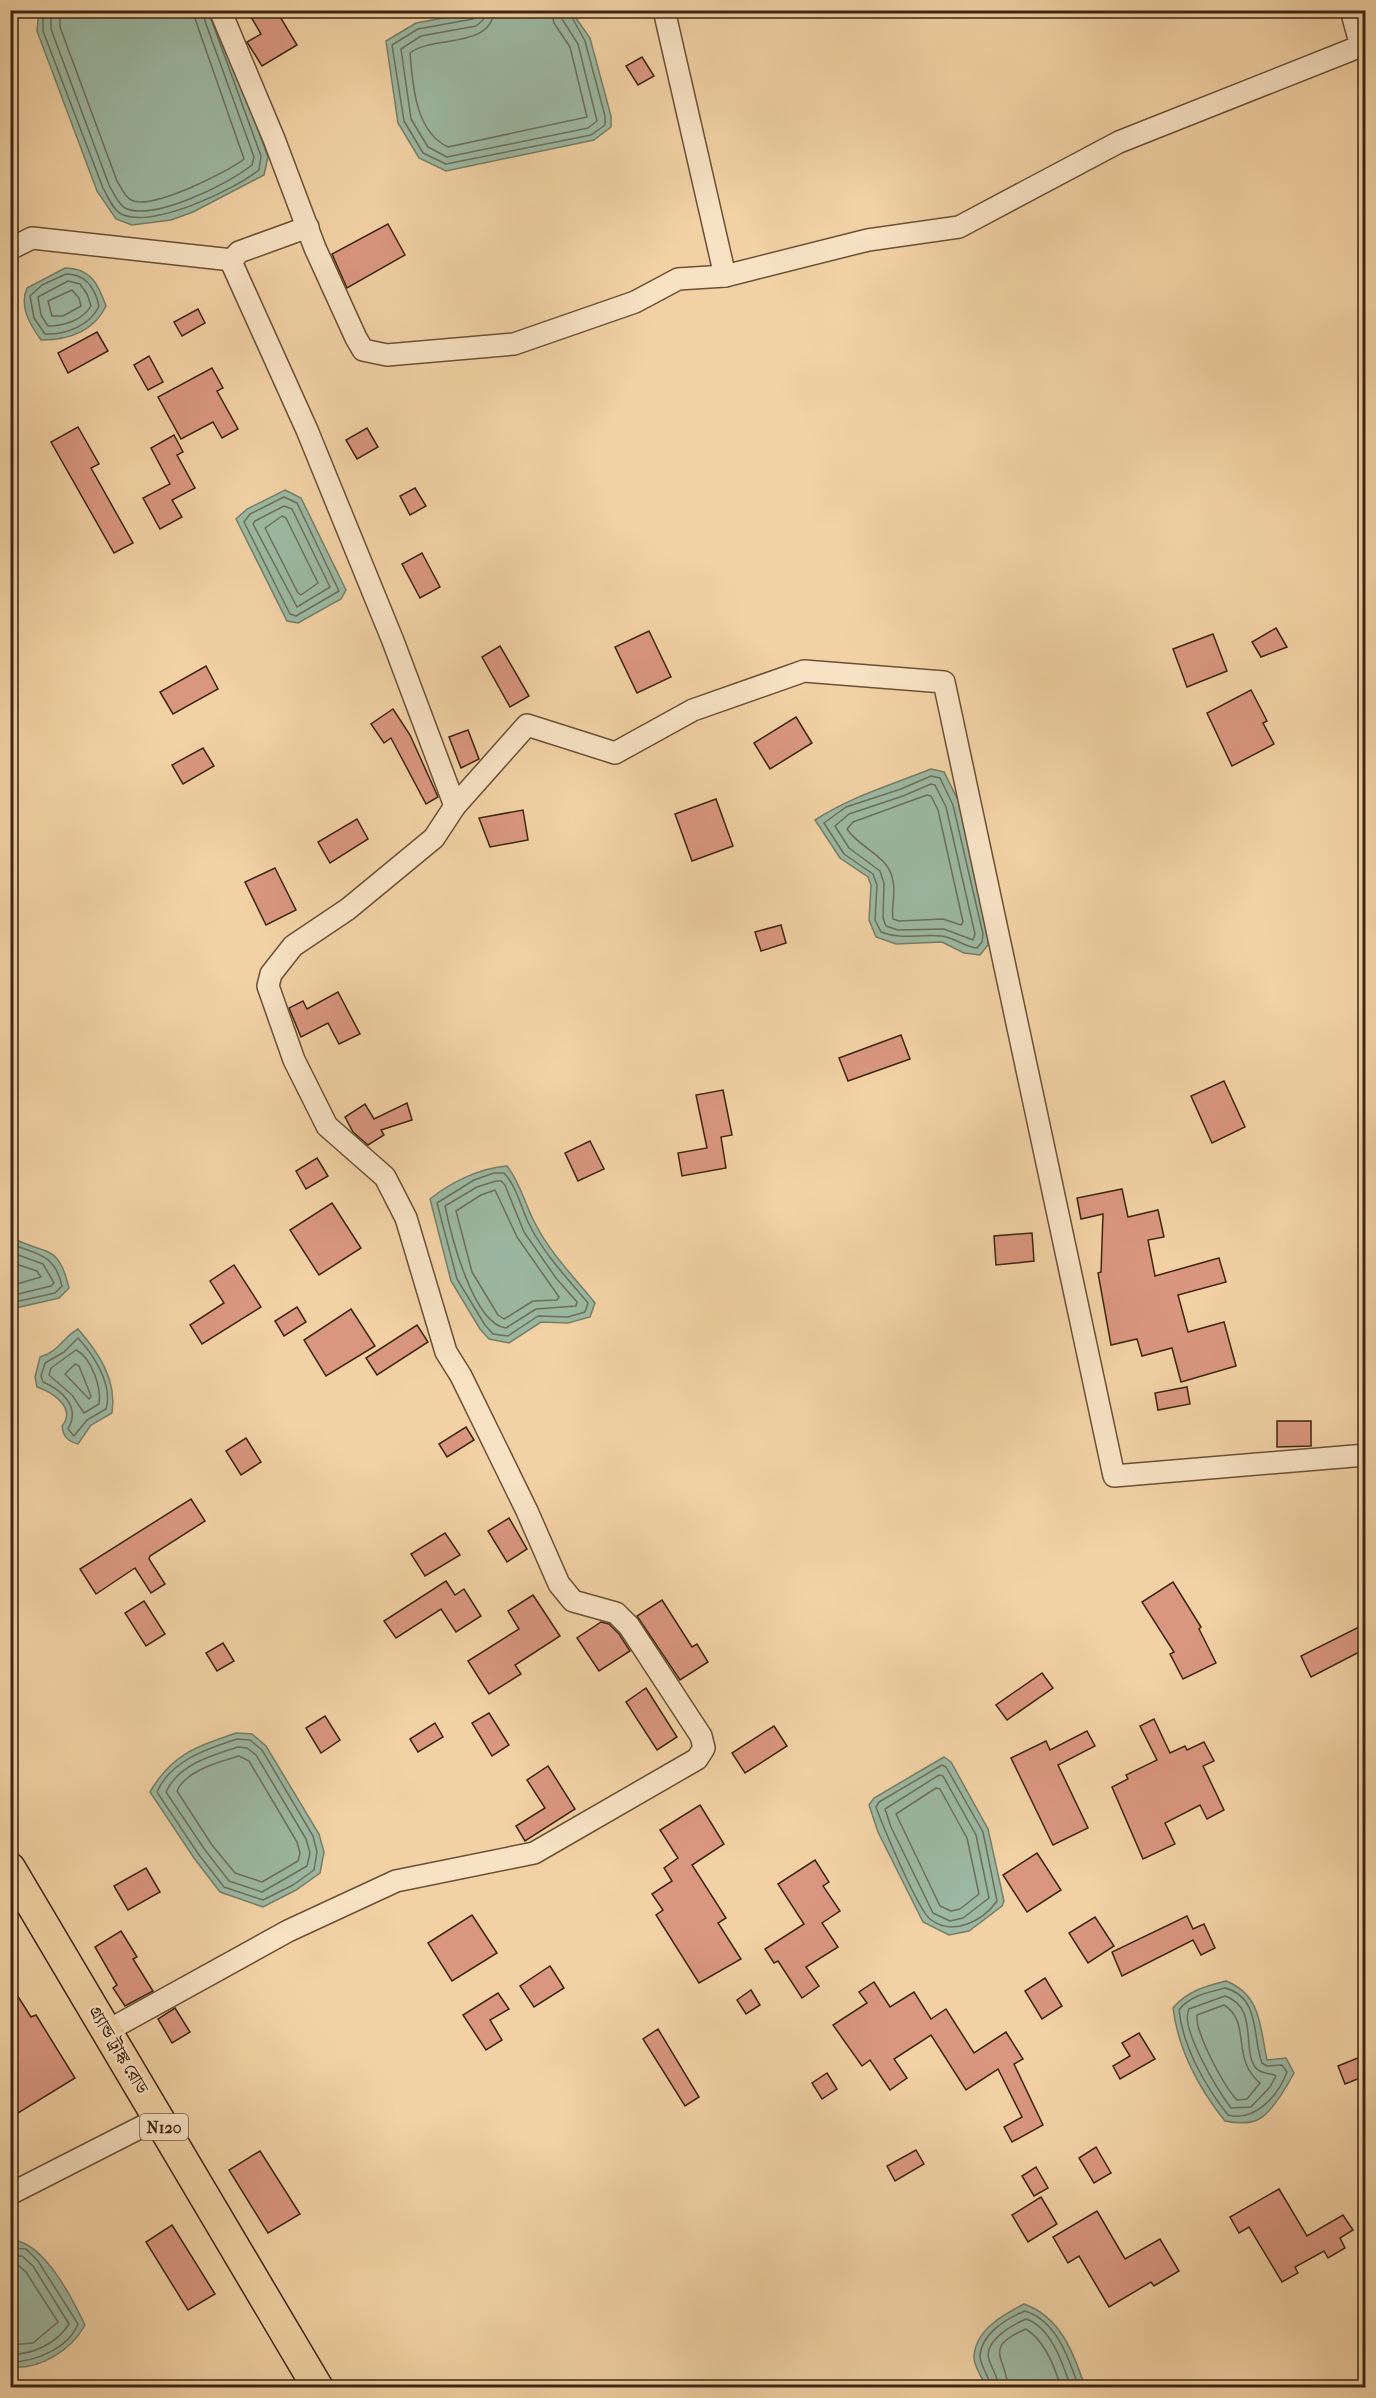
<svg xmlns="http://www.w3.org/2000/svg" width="1376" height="2398" font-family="'IM FELL French Canon','Noto Serif Bengali',serif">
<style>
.water{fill:#9cb8a2;stroke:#767e68;stroke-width:1.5}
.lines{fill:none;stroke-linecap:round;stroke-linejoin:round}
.shore{stroke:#6c6f5a;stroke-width:1.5}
.building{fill:#da9780;stroke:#3d2611;stroke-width:1.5}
.minor-casing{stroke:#6a5136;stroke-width:24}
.highway-casing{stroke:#3d2611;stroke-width:33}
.minor{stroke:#f7e2c4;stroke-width:21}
.highway{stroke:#f2d2a5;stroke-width:30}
.labels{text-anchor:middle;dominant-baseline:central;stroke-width:5;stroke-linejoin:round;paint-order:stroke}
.shield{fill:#f7e2c4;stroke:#755e47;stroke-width:1.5}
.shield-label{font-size:16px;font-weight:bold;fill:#3d2611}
.street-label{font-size:18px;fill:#3d2611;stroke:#f7e2c4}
</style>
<rect width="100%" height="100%" fill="#f2d2a5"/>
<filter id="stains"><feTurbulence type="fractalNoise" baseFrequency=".00333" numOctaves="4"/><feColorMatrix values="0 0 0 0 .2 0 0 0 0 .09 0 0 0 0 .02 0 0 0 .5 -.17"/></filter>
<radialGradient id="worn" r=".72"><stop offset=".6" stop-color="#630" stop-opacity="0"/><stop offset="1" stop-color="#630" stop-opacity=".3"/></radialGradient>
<g class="water">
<path d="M39 10 214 11 268 157 264 175 193 212 171 220 132 225 116 219 97 191 37 31Z"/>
<path d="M481 11H571L590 38 611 116V127L594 140 446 171 419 158 398 123 386 41 416 23Z"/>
<path d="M65 268C91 268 98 284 106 306 94 331 69 340 41 340 30 325 19 306 27 288Z"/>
<path d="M285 490 301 498 346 590 341 599 298 623 287 621 236 519 247 509Z"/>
<path d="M931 769 944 772 959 802 989 934 988 945 980 955 964 953 942 942 896 944 876 937 869 920 871 885 868 877 840 858 815 820C852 796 891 785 931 769Z"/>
<path d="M507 1166C521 1184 525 1205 536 1225 551 1254 575 1278 595 1303L590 1317 568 1323 541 1322 509 1343 489 1339 480 1329 451 1281 430 1199C451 1182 480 1168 507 1166Z"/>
<path d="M11 1237C44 1256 58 1241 69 1288L59 1298 11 1309Z"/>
<path d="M78 1329C99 1353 117 1380 112 1413L91 1425 78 1444C67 1441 63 1436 62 1426 77 1408 52 1392 37 1387L35 1377 40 1357C60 1351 63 1337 78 1329Z"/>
<path d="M236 1733 252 1734 266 1746 319 1834 324 1852 320 1873 296 1890 263 1907 220 1892 194 1858 150 1792C172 1754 196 1747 236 1733Z"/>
<path d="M944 1757 951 1762 988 1829 1004 1901 1002 1906 969 1931 949 1935 923 1922 878 1832 869 1805 874 1798Z"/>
<path d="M1226 1981C1262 1995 1260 2029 1267 2060L1286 2058 1294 2073C1287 2086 1272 2112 1259 2119 1250 2124 1235 2123 1225 2121 1199 2089 1178 2049 1173 2008 1187 1991 1206 1986 1226 1981Z"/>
<path d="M18 2241C47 2249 72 2298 85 2325 71 2351 39 2370 10 2367L11 2243Z"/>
<path d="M1024 2304C1061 2317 1074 2354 1085 2387H986C983 2379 973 2365 974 2357 975 2330 1003 2315 1024 2304Z"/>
</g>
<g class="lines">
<g class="shore">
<path d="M43 10V31L103 188C108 197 113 210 121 214 152 229 234 190 259 170L261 156 210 16"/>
<path d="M51 10V29L109 185C113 192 118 204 125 208 153 222 230 183 252 165L254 157 201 10"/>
<path d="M60 10V27L117 181C121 187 125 197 131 200 150 211 228 172 244 159L192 10"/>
<path d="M477 10 473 19 418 29 392 45 404 121 423 153 446 164 591 135 605 125V116L585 41 568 10"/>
<path d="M485 10 483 20 476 26 421 36 401 49 411 119 428 147 447 157 588 128 597 121 578 44 562 19 560 10"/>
<path d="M494 10C492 49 433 35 410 53 413 86 415 131 448 147L587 117 570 47 554 23 551 10"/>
<path d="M66 274C86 274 95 288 99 306 90 326 65 335 45 334L34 318 30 296 42 285Z"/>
<path d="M68 281 80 284 87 294 91 306C83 320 64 326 48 326L41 315 38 297Z"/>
<path d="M72 290 79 298 81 306 63 316H52L48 301Z"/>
<path d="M284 497 297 503 339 591 296 616 290 614 244 522 250 514Z"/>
<path d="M284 506 292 509 330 587 297 607 253 524 255 521Z"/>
<path d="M282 516 286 518 318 583 301 595 298 593 265 528Z"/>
<path d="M931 776 940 778 953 805 983 934 982 942 977 948C964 947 954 937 941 936 920 934 901 940 881 932L875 920 877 885 873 874 844 854 824 823 846 807 901 789Z"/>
<path d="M931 784 935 785 946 807 975 934 973 940 944 929 898 930 886 926 883 918 884 883 880 871 849 848 835 826 849 814 903 796Z"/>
<path d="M927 795 931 796 938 810 963 922 961 925 943 919 899 921 893 919C891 907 896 893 893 881 889 855 860 849 847 829L853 822Z"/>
<path d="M494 1173H504C518 1188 521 1210 531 1228 546 1256 568 1279 588 1303L585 1312 568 1317 538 1316 508 1336 493 1334 485 1325 457 1279 437 1203 474 1180Z"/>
<path d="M496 1181H501L505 1185 524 1232 556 1278 577 1302 576 1306 536 1309 506 1328C473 1324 451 1235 445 1206L477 1187Z"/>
<path d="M495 1190 517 1237 559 1297 557 1300 533 1301 504 1319 498 1315 472 1272 456 1211 481 1195Z"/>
<path d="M10 1244C37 1254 55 1254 62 1286L55 1293 10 1303"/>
<path d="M10 1252 43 1264 54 1283 51 1286 10 1296"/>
<path d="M10 1262 37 1271 41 1277 10 1286"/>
<path d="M78 1338C94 1355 113 1385 106 1409L87 1420 74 1436 68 1429C81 1407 62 1390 43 1382L41 1376 45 1363 64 1352Z"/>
<path d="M76 1350C91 1357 102 1388 99 1404L84 1413 72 1395 49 1375 51 1368Z"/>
<path d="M75 1364 79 1366 91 1396 89 1399 65 1374Z"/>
<path d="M237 1739 250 1740 262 1750 313 1836 317 1852 314 1870 293 1885 263 1900 224 1887 199 1855 157 1792C171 1760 207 1749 237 1739Z"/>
<path d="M238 1747 247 1748 256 1755 306 1839 310 1853 307 1866 262 1892 229 1881 205 1850 166 1792C178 1765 212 1755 238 1747Z"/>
<path d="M239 1756 249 1761 297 1842 300 1853 298 1861 262 1882 235 1873 212 1845 177 1791C186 1770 220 1762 239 1756Z"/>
<path d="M942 1765 946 1767 983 1832 997 1901C983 1921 952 1937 930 1919 918 1910 882 1824 876 1807L879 1802Z"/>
<path d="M939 1775 943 1776 976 1835 989 1898 963 1918 950 1921 933 1913 891 1827 885 1809Z"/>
<path d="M936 1788 940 1789 967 1838 979 1894 960 1909 951 1911 940 1906 896 1814Z"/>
<path d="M1225 1988C1261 1997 1252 2038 1262 2063L1267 2066 1282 2065 1287 2072C1278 2096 1255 2122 1228 2115 1205 2086 1183 2047 1179 2010 1189 1996 1209 1992 1225 1988Z"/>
<path d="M1225 1996C1258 2007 1242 2047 1255 2067 1261 2075 1270 2072 1276 2076L1270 2087 1251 2107 1231 2108C1219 2092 1179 2028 1189 2009Z"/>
<path d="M1224 2005C1252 2022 1230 2058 1260 2083L1247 2099 1237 2100C1224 2086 1195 2033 1197 2015Z"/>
<path d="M10 2248 26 2249 38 2261 78 2324C68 2349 34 2362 10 2362"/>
<path d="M10 2256H22L33 2266 69 2324C57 2343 33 2355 10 2354"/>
<path d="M10 2265H18L26 2272 58 2322 33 2343 10 2345"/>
<path d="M991 2388C990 2377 980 2366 980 2356 981 2334 1007 2318 1025 2311 1057 2321 1069 2359 1079 2388"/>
<path d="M999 2388C998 2377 992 2369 989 2360 983 2341 1012 2325 1026 2319 1051 2327 1063 2364 1071 2388"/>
<path d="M1008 2388C1007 2358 981 2348 1026 2329 1045 2341 1055 2367 1061 2388"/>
</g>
</g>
<g class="building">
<path d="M247 10H276L297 45 262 66 247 42 261 34Z"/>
<path d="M642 57 654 76 638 85 626 66Z"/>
<path d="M388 224 405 255 347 288 332 254Z"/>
<path d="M198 309 205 323 182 336 174 322Z"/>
<path d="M97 332 108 351 68 373 58 353Z"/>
<path d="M149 356 163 382 148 390 134 365Z"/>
<path d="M212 368 223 388 217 391 238 429 222 438 213 422 181 439 158 397Z"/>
<path d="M78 427 99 464 91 468 133 543 114 553 51 442Z"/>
<path d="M367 428 378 447 357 459 346 440Z"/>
<path d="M174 435 183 452 177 455 195 488 172 500 182 517 160 529 143 498 170 484 151 448Z"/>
<path d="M415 488 426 506 410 515 400 496Z"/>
<path d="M422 553 440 587 420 598 402 564Z"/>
<path d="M1276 628 1287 647 1261 657 1252 642Z"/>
<path d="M649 631 671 677 637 693 615 647Z"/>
<path d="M1213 634 1227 671 1187 687 1173 649Z"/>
<path d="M500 646 529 696 510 707 482 657Z"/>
<path d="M206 666 218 689 173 714 160 692Z"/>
<path d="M1251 690 1267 721 1263 723 1274 744 1232 766 1207 713Z"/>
<path d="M393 709 410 735 438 797 426 804 391 738 384 743 371 724Z"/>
<path d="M796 717 812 743 770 769 754 743Z"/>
<path d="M468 730 479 759 461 768 449 737Z"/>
<path d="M203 748 214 766 183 784 172 765Z"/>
<path d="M716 799 733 846 692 861 675 814Z"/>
<path d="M523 810 528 840 490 847 479 818Z"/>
<path d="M357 819 368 839 330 863 318 842Z"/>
<path d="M275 868 296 910 266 925 245 882Z"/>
<path d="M781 925 786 943 761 951 755 932Z"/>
<path d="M338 992 360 1034 339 1044 328 1023 301 1037 289 1008 303 1001 307 1009Z"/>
<path d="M901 1035 910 1059 848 1081 839 1058Z"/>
<path d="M1224 1081 1245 1127 1212 1143 1191 1096Z"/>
<path d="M723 1090 732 1135 721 1137 726 1168 682 1176 678 1153 707 1148 696 1095Z"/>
<path d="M407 1103 412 1120 381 1130 384 1135 368 1145 353 1132 345 1117 365 1104 374 1119Z"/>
<path d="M590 1141 604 1169 578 1181 565 1153Z"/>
<path d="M317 1158 328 1176 306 1189 296 1171Z"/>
<path d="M1122 1189 1128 1217 1158 1210 1164 1237 1148 1240 1155 1276 1219 1258 1226 1282 1178 1295 1188 1332 1224 1322 1236 1366 1181 1382 1172 1348 1142 1356 1137 1339 1111 1345 1098 1273 1101 1272 1103 1214 1081 1219 1077 1198Z"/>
<path d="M332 1203 361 1248 319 1275 290 1230Z"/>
<path d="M1032 1233 1034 1261 996 1265 994 1236Z"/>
<path d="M234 1265 261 1307 202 1344 190 1325 224 1303 210 1281Z"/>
<path d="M297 1307 306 1322 284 1336 275 1321Z"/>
<path d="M351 1309 375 1346 326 1376 304 1340Z"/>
<path d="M417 1325 428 1342 377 1375 366 1358Z"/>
<path d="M1187 1387 1190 1404 1158 1410 1155 1393Z"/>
<path d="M1277 1421H1311V1446L1277 1447Z"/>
<path d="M466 1427 474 1440 447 1457 439 1444Z"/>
<path d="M246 1438 261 1462 241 1475 226 1451Z"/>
<path d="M191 1499 205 1521 150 1556 149 1559 165 1584 151 1593 135 1568 96 1594 80 1569Z"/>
<path d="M509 1518 527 1549 507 1562 488 1531Z"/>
<path d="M445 1533 460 1555 425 1576 411 1554Z"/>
<path d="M446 1581 455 1595 464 1589 481 1616 456 1632 441 1609 396 1638 384 1621Z"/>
<path d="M1173 1582 1201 1627 1199 1629 1216 1663 1183 1679 1170 1654 1174 1652 1142 1602Z"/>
<path d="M533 1595 560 1636 515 1665 521 1674 489 1694 468 1661 519 1629 508 1611Z"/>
<path d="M662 1600 692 1647 697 1644 708 1662 680 1680 637 1616Z"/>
<path d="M144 1601 165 1634 146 1646 125 1613Z"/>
<path d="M601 1622 609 1624 619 1634 630 1651 599 1671 577 1638Z"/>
<path d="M1365 1624V1649L1311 1677 1301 1656Z"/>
<path d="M223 1643 234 1661 217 1671 206 1653Z"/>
<path d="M1042 1673 1053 1688 1007 1720 996 1705Z"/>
<path d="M646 1688 677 1737 657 1750 626 1702Z"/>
<path d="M489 1713 509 1745 492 1756 472 1723Z"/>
<path d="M325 1716 340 1740 321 1753 306 1728Z"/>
<path d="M1154 1719 1170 1753 1185 1746 1187 1750 1204 1742 1214 1761 1203 1766 1224 1810 1207 1819 1200 1805 1165 1823 1175 1844 1143 1859 1112 1787 1128 1779 1126 1775 1157 1760 1140 1726Z"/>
<path d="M435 1723 443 1737 418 1752 410 1739Z"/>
<path d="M774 1726 787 1746 745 1773 732 1753Z"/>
<path d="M1087 1731 1095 1746 1058 1765 1088 1828 1053 1845 1011 1758 1046 1741 1050 1750Z"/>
<path d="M548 1766 575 1809 525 1841 516 1826 545 1808 527 1780Z"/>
<path d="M700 1805 724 1844 692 1865 726 1918 718 1923 741 1959 699 1983 656 1915 663 1910 652 1894 672 1881 664 1868 678 1858 660 1830Z"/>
<path d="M1037 1853 1061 1890 1027 1912 1003 1875Z"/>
<path d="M815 1860 829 1882 823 1886 840 1911 822 1923 838 1947 806 1967 819 1986 802 1998 778 1961 774 1963 765 1949 804 1924 778 1884Z"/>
<path d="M146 1868 160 1892 128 1910 114 1886Z"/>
<path d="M472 1915 497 1953 452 1981 428 1943Z"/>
<path d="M1187 1916 1193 1929 1204 1924 1215 1948 1201 1955 1193 1940 1122 1976 1112 1952Z"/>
<path d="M1095 1917 1114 1946 1088 1963 1069 1933Z"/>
<path d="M121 1931 137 1957 133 1959 153 1991 125 2006 113 1988 117 1985 95 1947Z"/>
<path d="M550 1966 564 1988 534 2007 520 1986Z"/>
<path d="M1045 1978 1062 2006 1042 2019 1025 1991Z"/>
<path d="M874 1982 890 2007 914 1992 931 2019 946 2009 974 2053 1006 2032 1023 2059 1014 2064 1043 2125 1012 2142 1004 2127 1022 2117 998 2069 966 2090 931 2035 894 2059 907 2078 890 2090 870 2060 862 2066 833 2025 867 2003 859 1992Z"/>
<path d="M10 1984 31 2017 36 2015 75 2078 10 2118Z"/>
<path d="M751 1990 760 2005 746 2014 737 2000Z"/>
<path d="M498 1993 509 2009 490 2020 502 2040 486 2050 463 2015Z"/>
<path d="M175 2008 190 2032 172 2043 158 2019Z"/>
<path d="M658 2029 699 2097 685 2106 643 2039Z"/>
<path d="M1139 2033 1155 2059 1120 2079 1113 2066 1130 2056 1122 2043Z"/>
<path d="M1365 2055V2076L1345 2084 1338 2066Z"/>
<path d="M827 2073 837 2089 822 2099 812 2083Z"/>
<path d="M1096 2147 1111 2173 1094 2183 1079 2158Z"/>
<path d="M916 2150 924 2164 895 2181 887 2166Z"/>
<path d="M260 2151 300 2214 268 2233 229 2170Z"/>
<path d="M1036 2167 1048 2188 1034 2196 1022 2176Z"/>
<path d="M1279 2189 1307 2236 1343 2215 1353 2230 1340 2238 1345 2248 1328 2258 1324 2251 1295 2267 1298 2273 1282 2282 1249 2227 1239 2233 1230 2217Z"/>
<path d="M1041 2197 1057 2224 1028 2242 1012 2215Z"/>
<path d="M1097 2211 1125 2259 1160 2239 1179 2271 1154 2286 1151 2282 1109 2307 1079 2256 1068 2263 1053 2237Z"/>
<path d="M172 2225 215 2294 188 2310 146 2242Z"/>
</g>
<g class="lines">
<defs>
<g id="minor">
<path d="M220 10 274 139 315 248 356 338 363 350 387 355 514 344 635 302 678 279 725 276 868 240 959 227 1119 142 1361 46 1351 10"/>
<path d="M664 10 725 276"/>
<path d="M10 249 32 238 232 260"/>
<path d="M455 806 527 725 615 753 693 710 804 671 944 682 1114 1476 1366 1455"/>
<path d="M107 2031 288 1931 396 1881 534 1853 697 1759 704 1748 701 1736 629 1626 616 1613 573 1601 559 1584 527 1511 461 1376 446 1352 406 1218 385 1177 327 1126 294 1060 268 986 271 974 293 946 348 909 434 838 455 806 393 641 307 430 233 266 232 260 239 252 308 227"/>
<path d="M10 2194 159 2118"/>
</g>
<path id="highway" d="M10 1868 318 2388"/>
</defs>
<use href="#minor" class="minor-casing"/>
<use href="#highway" class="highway-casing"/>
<use href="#minor" class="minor"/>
<use href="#highway" class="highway"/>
</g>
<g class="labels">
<rect class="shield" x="140" y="2114" width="48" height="26" rx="4.5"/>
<g class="shield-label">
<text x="164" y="2127">N120</text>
</g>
<g class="street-label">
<text transform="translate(118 2050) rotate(59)">গ্র্যান্ড ট্রাঙ্ক রোড</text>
</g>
</g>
<rect width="1376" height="2398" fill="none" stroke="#f2d2a5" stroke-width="36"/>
<rect x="12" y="12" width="1352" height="2374" fill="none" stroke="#3d2611" stroke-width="3"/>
<rect x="18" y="18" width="1340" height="2362" fill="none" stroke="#3d2611" stroke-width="1.5"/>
<rect width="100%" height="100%" filter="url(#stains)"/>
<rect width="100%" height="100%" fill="url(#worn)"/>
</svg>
